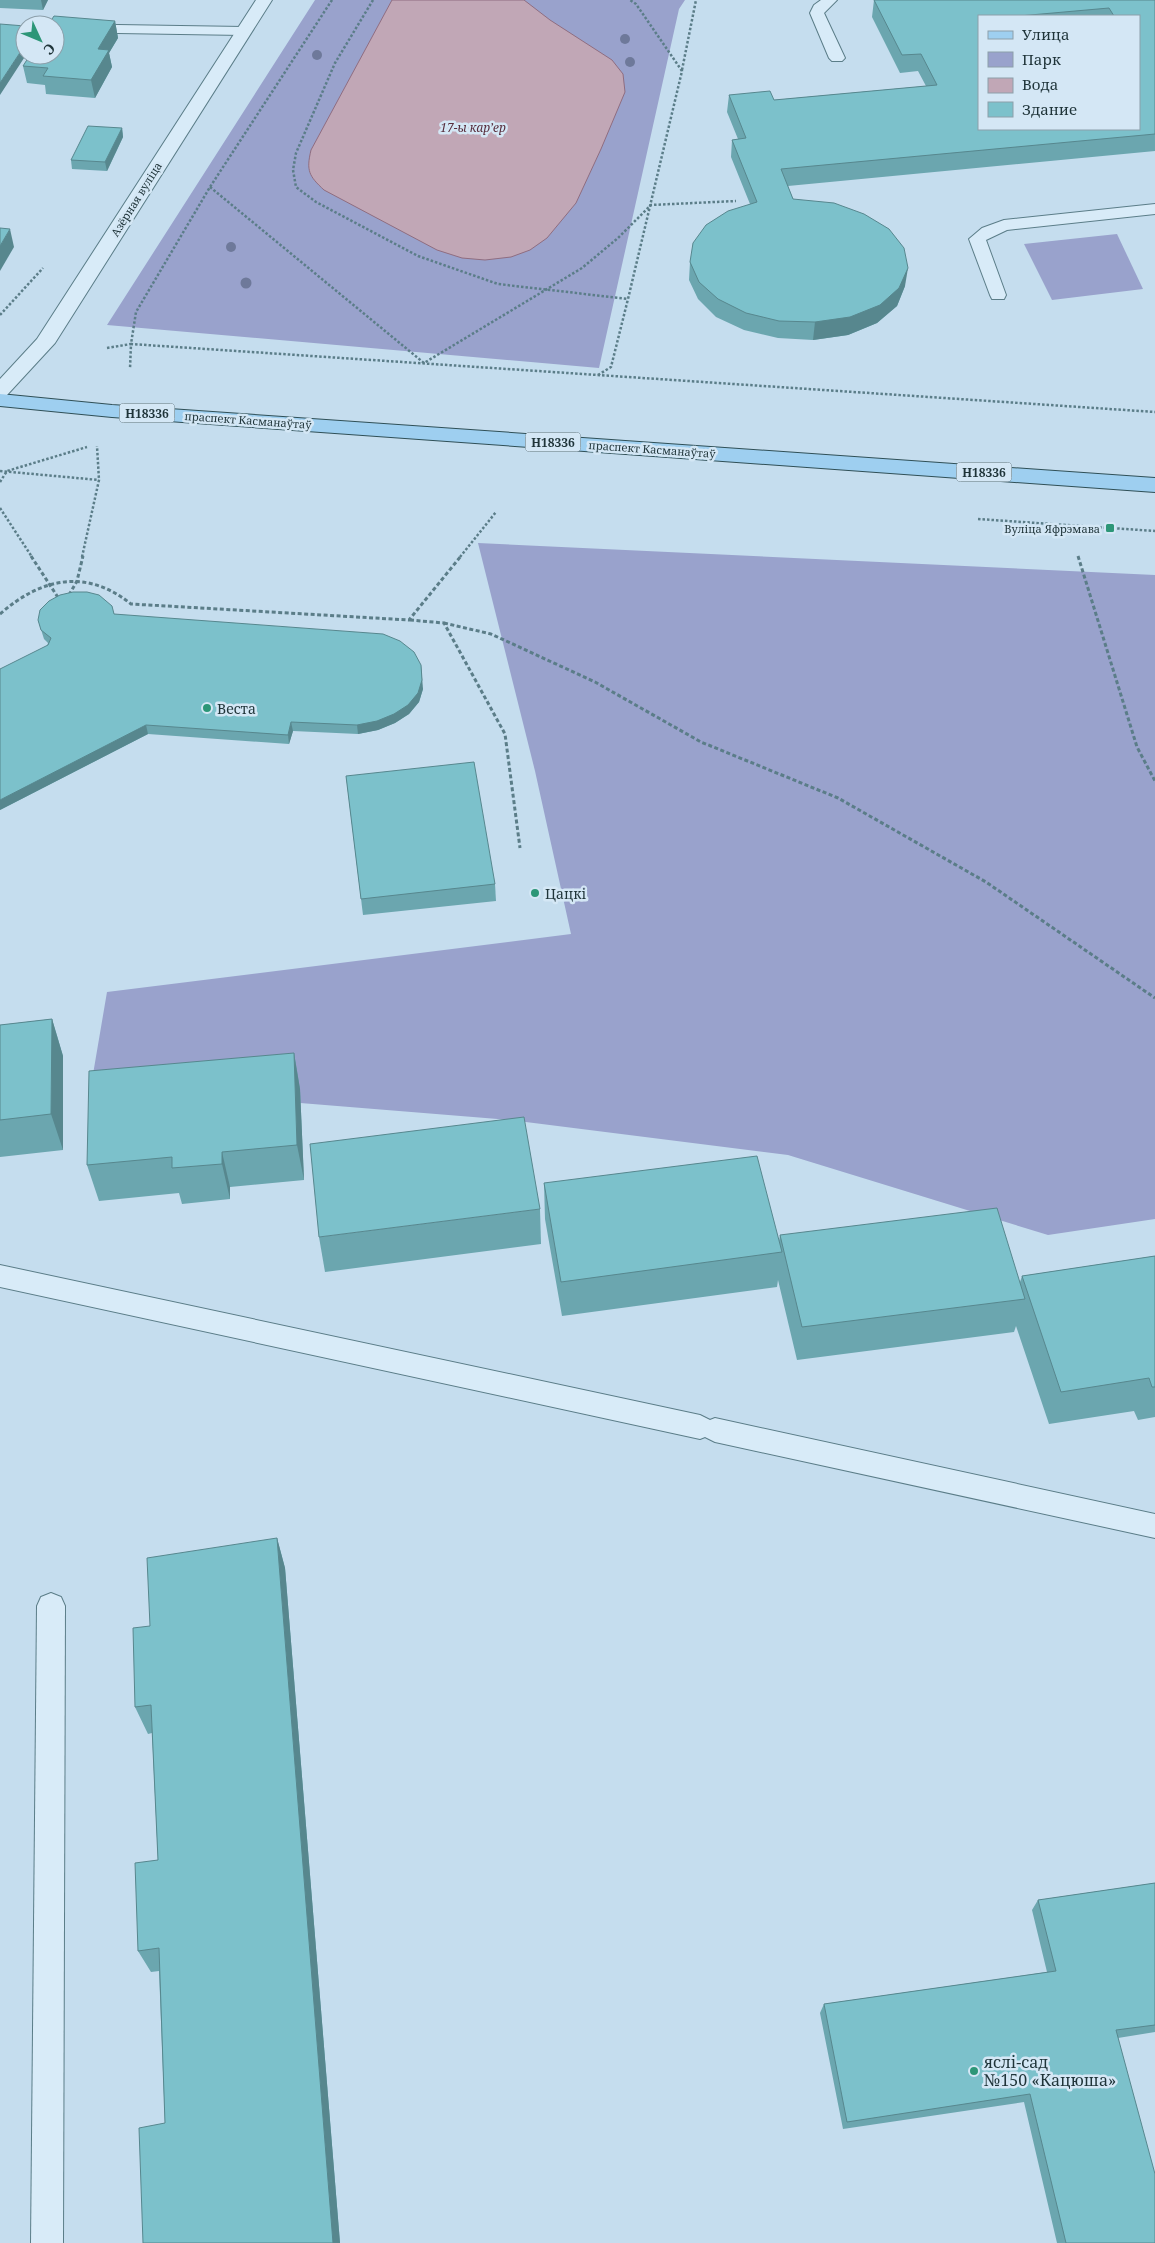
<svg xmlns="http://www.w3.org/2000/svg" width="1155" height="2243" font-family="'Noto Serif',serif">
<style>
.green{fill:#99a2cc}
.water{fill:#c1a7b6;stroke:#8f6d80}
.lines{fill:none;stroke-linecap:round;stroke-linejoin:round}
.service-casing{stroke:#5b7d88;stroke-width:2}
.tertiary-casing{stroke:#5b7d88;stroke-width:2}
.primary-casing{stroke:#2f4f56;stroke-width:2}
.path-far1{stroke:#5b7d88;stroke-width:2.5;stroke-dasharray:2.5 2;stroke-linecap:butt}
.path{stroke:#5b7d88;stroke-width:3;stroke-dasharray:4 2.5;stroke-linecap:butt}
.service{fill:#d8ebf8;fill-rule:evenodd}
.tertiary{fill:#d8ebf8;fill-rule:evenodd}
.primary{fill:#9ecff0;fill-rule:evenodd}
.tree{fill:#6e799a}
.wall{fill:#6ba6af;fill-rule:evenodd}
.shaded-wall{fill:#57878e}
.building{fill:#7cc1cb;stroke:#57878e;fill-rule:evenodd}
.poi-dot{fill:#2c9677;stroke:#d4e7f5;stroke-width:2}
.labels{text-anchor:middle;dominant-baseline:central;stroke-width:5;stroke-linejoin:round;paint-order:stroke}
.far-street-label{font-size:11px;fill:#1f3439;stroke:#d4e7f5}
.far-poi-label{font-size:11px;fill:#1f3439;stroke:#d4e7f5;text-anchor:end}
.far-water-label{font-size:12px;font-style:italic;fill:#582e3d;stroke:#d4e7f5}
.shield{fill:#d4e7f5;stroke:#556a71;stroke-width:1}
.shield-label{font-size:12px;font-weight:bold;fill:#1f3439}
.poi-label{font-size:14px;fill:#1f3439;stroke:#d4e7f5;text-anchor:start}
.near-poi-label{font-size:16px;fill:#1f3439;stroke:#d4e7f5;text-anchor:start}
</style>
<rect width="100%" height="100%" fill="#c5ddee"/>
<g class="green">
<path d="M315 0H685L679 9 599 368 107 325Z"/>
<path d="M1117 234 1143 289 1052 300 1024 244Z"/>
<path d="M478 543 1155 575V1219L1048 1235 788 1155 510 1120 91 1086 107 992 571 934 535 771Z"/>
</g>
<path class="water" d="M392 0H524L550 20 612 60 623 74 625 92 601 149 576 203 547 238 530 250 511 257 485 260 462 258 437 250 324 190C309 176 306 171 311 150Z"/>
<g class="lines">
<defs>
<g id="service">
<path d="M821 0H837L824 13 845 58 842 61H832L829 58 810 13 814 5Z"/>
<path d="M55 24 243 27 248 28 250 31 248 34 243 35 55 32V25H50Z"/>
<path d="M1155 204V214L1007 230 986 240 1006 295 1004 299H992L990 295 969 239 982 228 1004 220Z"/>
<path d="M0 1265 700 1415 710 1420 715 1418 1155 1514V1538L715 1442 705 1437 700 1439 0 1287Z"/>
<path d="M51 1593 61 1597 65 1606 63 2243H31L37 1606 41 1597Z"/>
</g>
<path id="tertiary" d="M256 0H272L55 343 7 395 0 397V379L37 339Z"/>
<path id="primary" d="M0 394 112 405 1155 478V492L112 417 0 406Z"/>
</defs>
<use href="#service" class="service-casing"/>
<use href="#tertiary" class="tertiary-casing"/>
<use href="#primary" class="primary-casing"/>
<g class="path-far1">
<path d="M332 0 210 187 136 312 131 344 1155 412"/>
<path d="M373 0 335 63 296 153 293 170 296 187 316 202 418 256 498 284 628 299 682 71 636 4 630 0"/>
<path d="M682 70 696 0"/>
<path d="M210 187 424 363 582 268 618 238 651 205 736 201"/>
<path d="M0 315 43 268"/>
<path d="M107 348 131 344 130 369"/>
<path d="M598 375 611 367 628 299"/>
<path d="M0 471 99 480"/>
<path d="M0 482 7 471 87 447"/>
<path d="M0 508 32 557"/>
<path d="M978 519 1155 531"/>
<path d="M82 557 99 480 97 446"/>
<path d="M460 557 496 512"/>
</g>
<g class="path">
<path d="M31 556 59 599"/>
<path d="M1078 556 1137 747 1155 781"/>
<path d="M69 595 77 581 83 556"/>
<path d="M0 614C41 578 86 568 131 604L409 620 461 556"/>
<path d="M410 620 444 623 505 734 520 848"/>
<path d="M444 623 491 634 595 682 701 742 838 798 986 882 1155 998"/>
</g>
<use href="#service" class="service"/>
<use href="#tertiary" class="tertiary"/>
<use href="#primary" class="primary"/>
</g>
<g class="tree">
<circle cx="625" cy="39" r="5"/>
<circle cx="317" cy="55" r="5"/>
<circle cx="630" cy="62" r="5"/>
<circle cx="231" cy="247" r="5"/>
<circle cx="246" cy="283" r="5.5"/>
</g>
<g class="wall">
<path d="M0 0H48L43 10 0 8Z"/>
<path d="M874 0H1155V151L788 186 793 199 905 286 897 306 877 323 848 335 813 340 778 338 744 330 716 317 698 299 689 280 690 262 750 204 731 157 732 140 738 139 727 112 729 95 774 100 926 86 918 71 900 73 872 17ZM979 16H1139V129H979Z"/>
<path d="M115 21 118 38 109 53 112 67 95 98 46 94 45 85 27 83 23 66Z"/>
<path d="M122 128 123 137 107 171 72 169 71 160Z"/>
<path d="M114 614 423 689 419 702 409 714 395 723 378 730 358 734 293 731 289 744 148 734 0 810 48 643 44 639 38 620Z"/>
<path d="M346 776 495 884 496 901 363 915Z"/>
<path d="M52 1019 63 1056V1150L0 1157V1025Z"/>
<path d="M294 1053 300 1089 304 1180 230 1187V1199L182 1204 179 1193 99 1201 87 1165Z"/>
<path d="M544 1183 779 1241 780 1235 1020 1282 1022 1276 1155 1256V1417L1138 1420 1134 1411 1049 1424 1016 1326 1014 1332 797 1360 778 1280 777 1287 562 1316 545 1219Z"/>
<path d="M540 1209 541 1244 325 1272 319 1237Z"/>
<path d="M277 1538 285 1568 340 2243H143L165 2123 159 1971 151 1972 138 1951 158 1860 152 1733 148 1734 135 1707 150 1626Z"/>
<path d="M1155 1883V2032L1118 2038 1155 2243H1057L1024 2102 843 2129 820 2013 824 2004 1047 1972 1032 1910 1038 1900Z"/>
</g>
<g class="shaded-wall">
<path d="M41 0H48L43 10Z"/>
<path d="M115 21 118 38 109 53 112 67 95 98 91 80 98 49Z"/>
<path d="M25 45V55H26L0 95V83Z"/>
<path d="M122 128 123 137 107 171 105 162Z"/>
<path d="M10 229 14 247 0 271V246Z"/>
<path d="M908 268 905 286 897 306 877 323 848 335 813 340 815 322Z"/>
<path d="M421 665 423 689 419 702 409 714 395 723 378 730 358 734 357 725Z"/>
<path d="M291 722 293 731 289 744 288 735Z"/>
<path d="M146 725 148 734 0 810V800Z"/>
<path d="M52 1019 63 1056V1150L51 1114Z"/>
<path d="M294 1053 300 1089 304 1180 297 1145Z"/>
<path d="M222 1152 230 1187V1199L222 1164Z"/>
<path d="M277 1538 285 1568 340 2243H333Z"/>
</g>
<g class="building">
<path d="M874 0H1155V134L781 169 793 199 834 203 864 214 889 229 904 248 908 268 899 288 880 305 850 317 815 322 779 321 746 313 718 299 699 282 690 262 693 243 706 225 728 211 757 202 732 140 746 138 729 95 770 91 774 100 937 85 921 54 902 55ZM1109 8 1114 16H1139V55L1140 56H1139V129H979V16H1019Z"/>
<path d="M54 16 115 21 98 49 109 50 91 80 43 76 48 68 23 66 30 55H55V25H48Z"/>
<path d="M0 24 25 26V45L0 83Z"/>
<path d="M88 126 122 128 105 162 71 160Z"/>
<path d="M0 228 10 229 0 246Z"/>
<path d="M73 592H87L99 595 112 606 114 614 383 634 400 641 414 652 421 665 422 680 418 693 408 705 394 714 377 721 357 725 291 722 288 735 146 725 0 800V669L48 645 51 638 41 630 38 620 40 610 49 601 60 595Z"/>
<path d="M474 762 495 884 361 899 346 776Z"/>
<path d="M52 1019 51 1114 0 1120V1025Z"/>
<path d="M294 1053 297 1145 222 1152V1164L172 1168V1157L87 1165 89 1071Z"/>
<path d="M524 1117 540 1209 319 1237 310 1144Z"/>
<path d="M757 1156 782 1252 561 1282 544 1183Z"/>
<path d="M997 1208 1025 1299 802 1327 780 1235Z"/>
<path d="M1155 1256V1387H1152L1149 1378 1061 1392 1022 1276Z"/>
<path d="M277 1538 333 2243H143L139 2128 165 2123 159 1948 138 1951 135 1863 158 1860 151 1705 135 1707 133 1628 150 1626 147 1558Z"/>
<path d="M1155 1883V2025L1116 2030 1155 2174V2243H1066L1030 2094 847 2122 824 2004 1056 1971 1038 1900Z"/>
</g>
<g class="poi-dot">
<rect x="1105" y="523" width="10" height="10" rx="2.5"/>
<circle cx="207" cy="708" r="5"/>
<circle cx="535" cy="893" r="5"/>
<circle cx="974" cy="2071" r="5"/>
</g>
<g class="labels">
<g class="far-street-label">
<text transform="translate(136 199) rotate(-58)">Азёрная вуліца</text>
<text transform="translate(248 420) rotate(4)">праспект Касманаўтаў</text>
<text transform="translate(652 449) rotate(4)">праспект Касманаўтаў</text>
</g>
<g class="far-poi-label">
<text x="1100" y="528">Вуліца Яфрэмава</text>
</g>
<g class="far-water-label">
<text x="473" y="127">17-ы кар’ер</text>
</g>
<g class="shield">
<rect x="119.5" y="403.5" width="55" height="19" rx="4"/>
<rect x="525.5" y="432.5" width="55" height="19" rx="4"/>
<rect x="956.5" y="462.5" width="55" height="19" rx="4"/>
</g>
<g class="shield-label">
<text x="147" y="413">Н18336</text>
<text x="553" y="442">Н18336</text>
<text x="984" y="472">Н18336</text>
</g>
<g class="poi-label">
<text x="217" y="708">Веста</text>
<text x="545" y="893">Цацкі</text>
</g>
<g class="near-poi-label">
<text x="984" y="2062">яслі-сад<tspan x="984" dy="18">№150 «Кацюша»</tspan></text>
</g>
</g>
<rect x="978" y="15" width="162" height="115" fill="#d4e7f5" stroke="#8c9faa"/>
<rect x="988" y="31" width="25" height="8" fill="#9ecff0" stroke="#8c9faa"/>
<text x="1022" y="40" font-size="15" fill="#1f3439">Улица</text>
<rect x="988" y="52" width="25" height="15" fill="#99a2cc" stroke="#8c9faa"/>
<text x="1022" y="65" font-size="15" fill="#1f3439">Парк</text>
<rect x="988" y="78" width="25" height="15" fill="#c1a7b6" stroke="#8c9faa"/>
<text x="1022" y="90" font-size="15" fill="#1f3439">Вода</text>
<rect x="988" y="102" width="25" height="15" fill="#7cc1cb" stroke="#8c9faa"/>
<text x="1022" y="115" font-size="15" fill="#1f3439">Здание</text>
<g transform="translate(40 40) rotate(134)"><circle r="24" fill="#d4e7f5" stroke="#8c9faa"/>
<path d="M0-4L9 19L0 12L-9 19Z" fill="#2c9677"/>
<text y="-8" font-size="14" font-weight="bold" text-anchor="middle" fill="#1f3439">С</text>
</g>
</svg>
